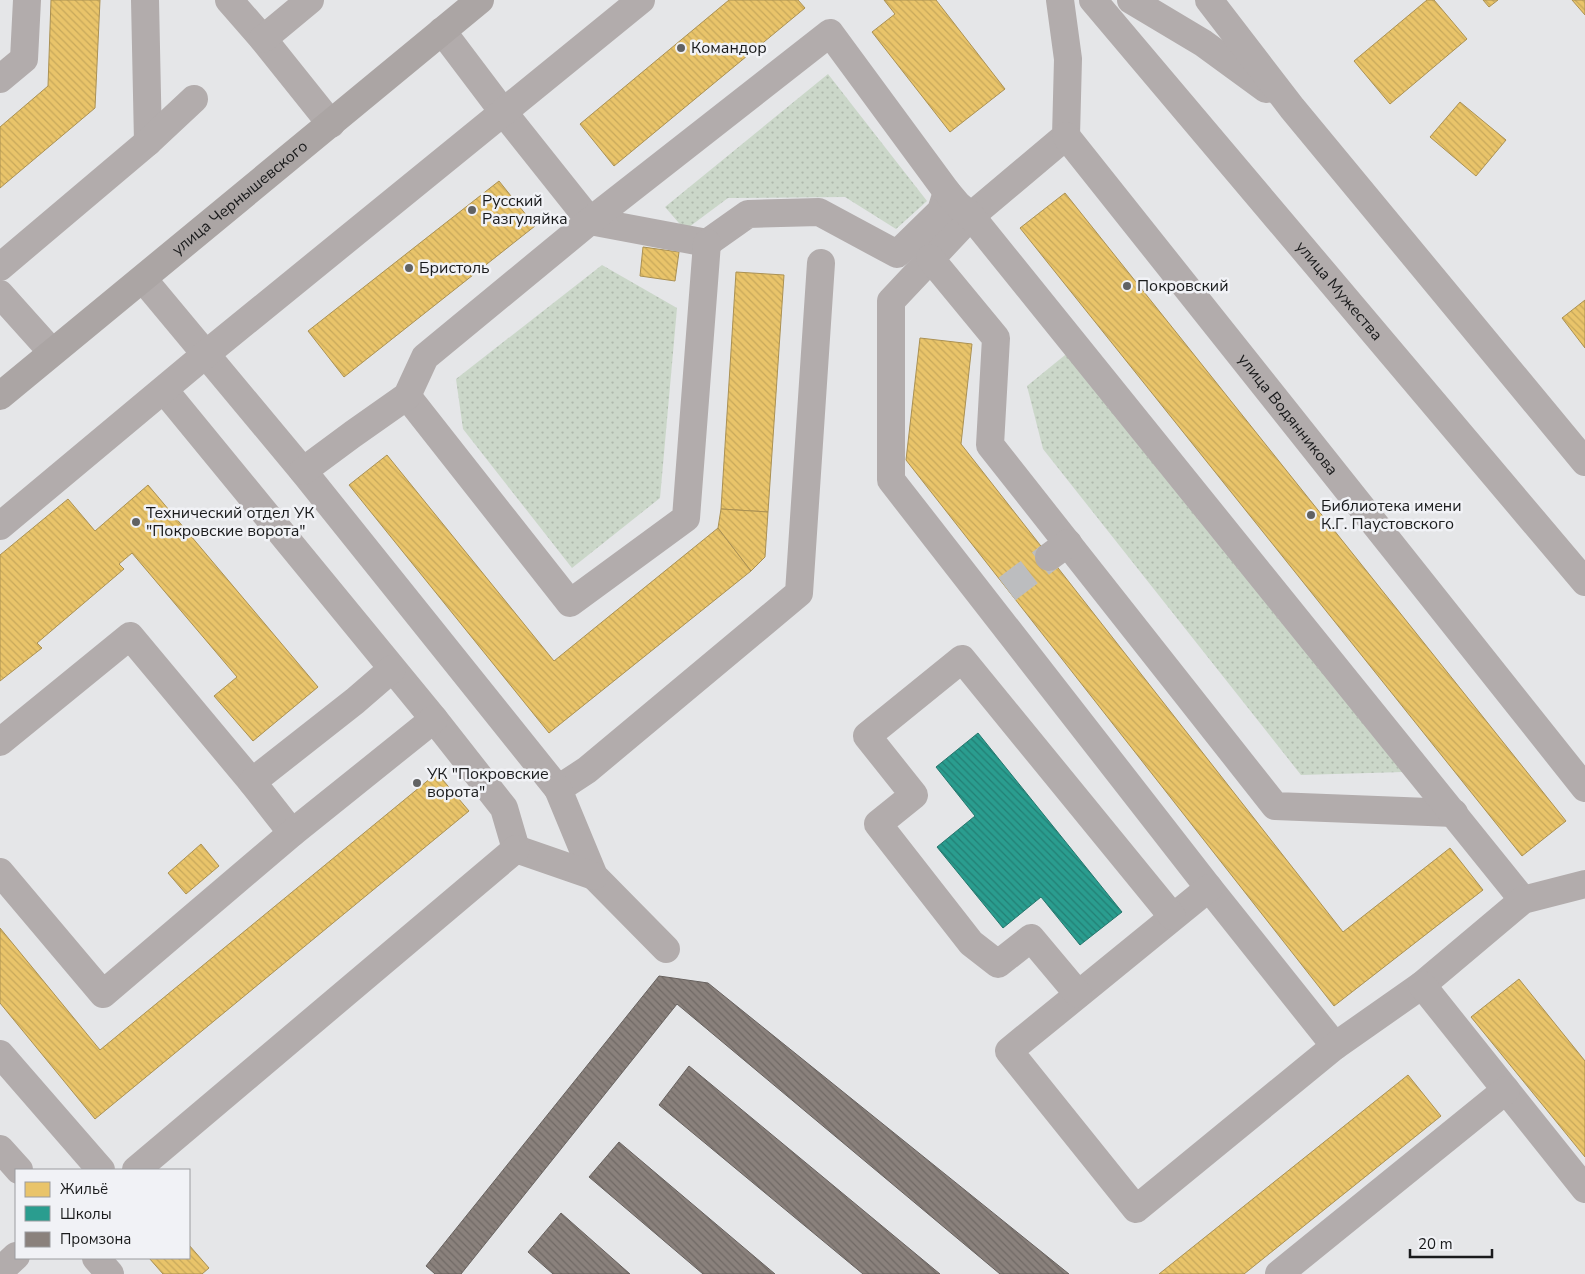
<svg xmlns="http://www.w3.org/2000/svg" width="1585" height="1274" font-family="'Nunito Sans',sans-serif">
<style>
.park{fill:url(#park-dots)}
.homes{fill:url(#homes-back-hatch);stroke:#ab9153}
.schools{fill:url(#schools-back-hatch);stroke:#25766c}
.industry{fill:url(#industry-back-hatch);stroke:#68625f}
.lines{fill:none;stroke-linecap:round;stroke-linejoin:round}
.minor-tunnel{stroke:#bcbdbf;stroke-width:28;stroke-dasharray:28 14;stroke-linecap:butt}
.minor{stroke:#b2acac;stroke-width:28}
.major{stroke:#aba5a4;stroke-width:28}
.poi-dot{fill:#616263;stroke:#f1f2f6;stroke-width:2}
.labels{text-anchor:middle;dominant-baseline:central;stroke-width:5;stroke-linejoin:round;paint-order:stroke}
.poi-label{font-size:16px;fill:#1a1b1c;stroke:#f1f2f6;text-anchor:start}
.street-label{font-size:16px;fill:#1a1b1c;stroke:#f1f2f6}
</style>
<defs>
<pattern id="park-dots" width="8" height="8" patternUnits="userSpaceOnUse" patternTransform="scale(1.25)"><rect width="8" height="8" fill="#cbd7c9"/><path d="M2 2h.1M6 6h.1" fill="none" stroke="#aeb8ac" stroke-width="1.8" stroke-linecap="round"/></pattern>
<pattern id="homes-back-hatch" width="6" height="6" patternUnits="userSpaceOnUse" patternTransform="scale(1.25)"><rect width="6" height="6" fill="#e9c46a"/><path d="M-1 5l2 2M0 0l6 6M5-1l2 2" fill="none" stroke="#c7a85b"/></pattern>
<pattern id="schools-back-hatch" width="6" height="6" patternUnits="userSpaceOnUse" patternTransform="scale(1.25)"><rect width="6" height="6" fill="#2a9d8f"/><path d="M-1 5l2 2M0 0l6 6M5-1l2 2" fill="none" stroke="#237f74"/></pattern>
<pattern id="industry-back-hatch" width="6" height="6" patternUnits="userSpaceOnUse" patternTransform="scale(1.25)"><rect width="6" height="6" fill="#8a817c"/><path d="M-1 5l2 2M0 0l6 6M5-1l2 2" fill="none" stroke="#706965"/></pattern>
</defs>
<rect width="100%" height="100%" fill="#e5e6e8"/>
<g class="park">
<path d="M828 74 927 201 896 229 845 197 728 198 685 230 665 207Z"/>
<path d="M602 265 677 308 660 498 572 568 463 429 456 379Z"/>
<path d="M1070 351 1403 772 1301 775 1043 449 1027 386Z"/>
</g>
<g class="homes">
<path d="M51 0H100L95 108 0 188V127L48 86Z"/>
<path d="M729 0H798L805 8 614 166 580 124Z"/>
<path d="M884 0H936L1005 89 950 132 872 32 895 14Z"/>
<path d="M1427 0H1434L1467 39 1390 104 1354 61Z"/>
<path d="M1483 0H1498L1489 7Z"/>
<path d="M1572 0H1585V15Z"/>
<path d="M1460 102 1506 140 1476 176 1430 137Z"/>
<path d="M499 181 535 226 344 377 308 331Z"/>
<path d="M1065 193 1566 821 1522 856 1020 228Z"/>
<path d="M643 247 679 252 675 281 640 276Z"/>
<path d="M736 272 784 275 768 512 721 509Z"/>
<path d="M1585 300V348L1562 318Z"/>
<path d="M920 338 972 344 961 444 1343 932 1450 848 1483 890 1334 1006 906 460Z"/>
<path d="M387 455 554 661 718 528 751 571 549 733 349 485Z"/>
<path d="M148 485 318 687 253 741 214 696 237 677 132 553 119 564 124 569 37 643 42 648 0 681V555L68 499 95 531Z"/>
<path d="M721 509 768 512 765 557 751 571 718 528Z"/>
<path d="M437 773 469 811 95 1119 0 1003V928L100 1050Z"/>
<path d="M201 844 219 866 186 894 168 873Z"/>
<path d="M1519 979 1585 1061V1157L1471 1017Z"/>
<path d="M1408 1075 1441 1116 1244 1274H1159Z"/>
<path d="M189 1245 209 1268 202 1274H163L149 1258H189Z"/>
</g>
<path class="schools" d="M978 733 1122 912 1080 945 1041 897 1003 928 937 847 975 816 936 767Z"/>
<g class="industry">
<path d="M659 976 708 983 1069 1274H1000L677 1004 461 1274H435L426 1266Z"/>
<path d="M689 1066 940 1274H863L659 1105Z"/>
<path d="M619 1142 775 1274H703L589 1177Z"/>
<path d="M561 1213 630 1274H553L528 1252Z"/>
</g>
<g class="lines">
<path class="minor-tunnel" d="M1007 589 1049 557"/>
<g class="minor">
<path d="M145 0 148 142"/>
<path d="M229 0 263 39 331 124"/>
<path d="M1060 0 1068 59 1066 136 971 216 891 301V480L1209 888 1335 1046"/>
<path id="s1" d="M1093 0 1585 582"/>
<path d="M1131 0 1203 43 1266 89"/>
<path d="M1209 0 1292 108 1585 462"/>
<path d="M442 31 504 113 590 221 707 243 748 214 819 212 897 254 941 211 947 192"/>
<path d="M263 39 310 0"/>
<path d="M0 79 24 59 27 0"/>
<path id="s2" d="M1066 136 1585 788"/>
<path d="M930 258 996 338 990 445 1275 806 1454 813"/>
<path d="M0 267 148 142 194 99"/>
<path d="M143 279 303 471 558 789 587 770 799 593 821 263"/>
<path d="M0 294 52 352"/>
<path d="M164 390 434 719 504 808 516 849"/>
<path d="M407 396 570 603 686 518 707 243"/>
<path d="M303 471 353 434 407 396 425 357 590 221 830 33 947 192 958 205 971 216 1523 900"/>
<path d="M0 526 206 354 641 0"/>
<path d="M1049 557 1068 543"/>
<path d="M0 742 130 636 252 782"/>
<path d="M558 789 594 876 666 949"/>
<path d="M292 833 252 782 355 701 392 669"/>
<path d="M516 849 594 876"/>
<path d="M0 872 103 994 292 833 434 719"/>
<path d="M1209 888 1009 1051 1136 1209 1335 1046 1422 985 1523 900 1585 884"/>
<path d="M1422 985 1585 1189"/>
<path d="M1078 994 1031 938 998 964 971 943 878 824 914 795 867 736 962 659 1172 916"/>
<path d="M0 1054 101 1170"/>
<path d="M0 1149 19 1170"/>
<path d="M136 1170 516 849"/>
<path d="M96 1258 110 1274"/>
<path d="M0 1271 16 1256"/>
<path d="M1279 1274 1506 1090"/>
</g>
<path class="major" id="s3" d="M0 396 480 0"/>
</g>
<g class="poi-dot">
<circle cx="681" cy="48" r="5"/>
<circle cx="472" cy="210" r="5"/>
<circle cx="409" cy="268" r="5"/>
<circle cx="1127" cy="286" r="5"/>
<circle cx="1311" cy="515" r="5"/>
<circle cx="136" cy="522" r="5"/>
<circle cx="417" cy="783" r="5"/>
</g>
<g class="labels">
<g class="poi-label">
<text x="691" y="48">Командор</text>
<text x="482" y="201">Русский<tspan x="482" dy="18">Разгуляйка</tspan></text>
<text x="419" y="268">Бристоль</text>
<text x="1137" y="286">Покровский</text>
<text x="1321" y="506">Библиотека имени<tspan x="1321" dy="18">К.Г. Паустовского</tspan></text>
<text x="146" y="513">Технический отдел УК<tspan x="146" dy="18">"Покровские ворота"</tspan></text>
<text x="427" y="774">УК "Покровские<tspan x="427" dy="18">ворота"</tspan></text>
</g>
<g class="street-label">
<text stroke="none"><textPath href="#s3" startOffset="311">улица Чернышевского</textPath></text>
<text stroke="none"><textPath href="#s1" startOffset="381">улица Мужества</textPath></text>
<text stroke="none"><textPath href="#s2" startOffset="356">улица Водянникова</textPath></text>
</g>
</g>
<rect x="15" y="1169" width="175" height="90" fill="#f1f2f6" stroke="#9b9c9f"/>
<rect x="25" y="1182" width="25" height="15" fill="#e9c46a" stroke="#9b9c9f"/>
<text x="60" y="1194" font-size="15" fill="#1a1b1c">Жильё</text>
<rect x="25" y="1206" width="25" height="15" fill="#2a9d8f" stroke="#9b9c9f"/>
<text x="60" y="1219" font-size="15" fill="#1a1b1c">Школы</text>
<rect x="25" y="1232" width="25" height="15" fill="#8a817c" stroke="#9b9c9f"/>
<text x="60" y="1244" font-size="15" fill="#1a1b1c">Промзона</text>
<path d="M1410 1249v8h82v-8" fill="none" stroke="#1a1b1c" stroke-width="2.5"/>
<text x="1418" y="1249" font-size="15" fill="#1a1b1c" stroke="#f1f2f6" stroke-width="4" paint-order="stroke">20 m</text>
</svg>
